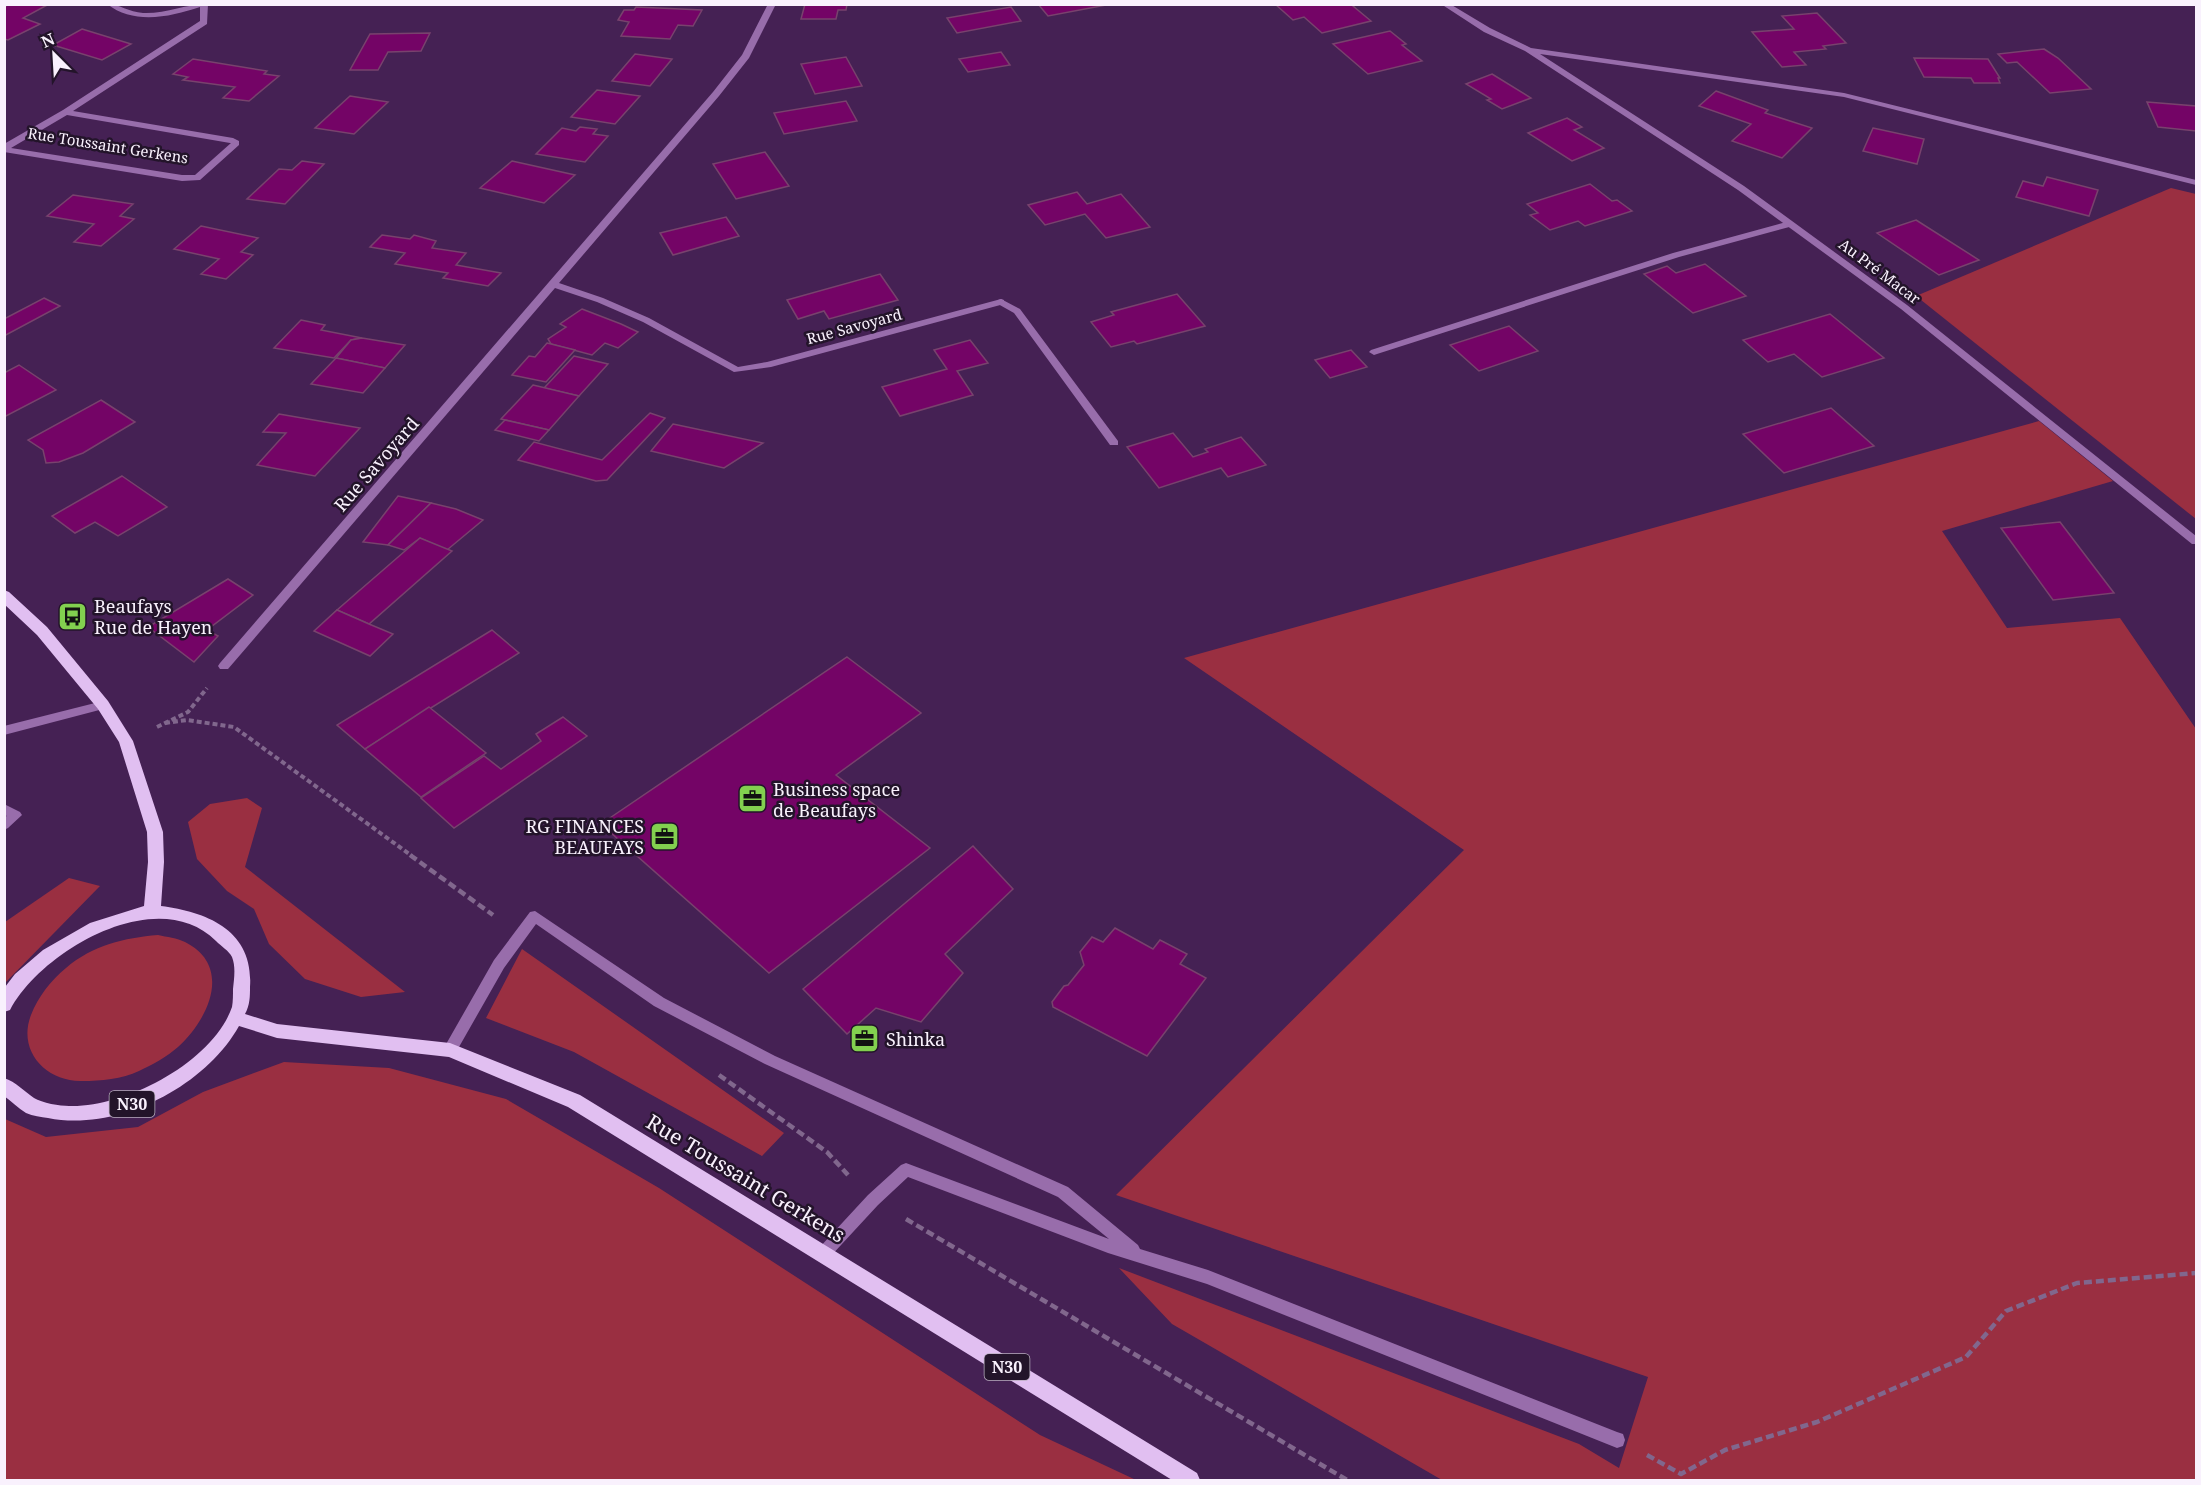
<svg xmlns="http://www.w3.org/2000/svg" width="2201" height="1485" font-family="'Noto Serif',serif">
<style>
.green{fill:#9a2f41}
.building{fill:#740466;stroke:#78426d;stroke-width:1.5}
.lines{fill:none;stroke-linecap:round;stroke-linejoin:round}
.path-far1{stroke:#81678d;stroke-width:4;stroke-dasharray:5 3;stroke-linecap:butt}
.path{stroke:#81678d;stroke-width:4.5;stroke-dasharray:8 4;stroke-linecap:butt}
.service{fill:#986dab;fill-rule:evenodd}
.minor{fill:#986dab;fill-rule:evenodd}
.primary{fill:#e1bff1;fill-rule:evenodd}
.labels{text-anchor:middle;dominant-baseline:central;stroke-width:5;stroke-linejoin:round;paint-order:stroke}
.far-street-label{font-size:15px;fill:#f9f1fd;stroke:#23142a}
.shield{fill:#23142a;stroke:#b9afbe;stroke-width:1.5}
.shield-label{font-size:16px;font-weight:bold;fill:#f9f1fd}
.street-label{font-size:18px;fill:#f9f1fd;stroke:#23142a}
.poi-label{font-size:18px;fill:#f9f1fd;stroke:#23142a;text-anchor:start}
.near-street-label{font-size:21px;fill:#f9f1fd;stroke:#23142a}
</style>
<rect width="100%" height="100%" fill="#452154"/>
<g class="green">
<path d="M2171 188 2196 194V519L1916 296Z"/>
<path d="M2039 421 2113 481 1942 531 2007 628 2120 618 2196 729V1480H1442L1172 1324 1119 1268 1579 1444 1619 1468 1648 1377 1116 1195 1464 850 1184 658Z"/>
<path d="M247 798 262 808 245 867 405 992 361 997 305 979 269 944 254 909 227 891 197 859 188 822 210 804Z"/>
<path d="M69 878 100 886 5 983V922Z"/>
<path d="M158 935C167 937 177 938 185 942 233 966 209 1019 178 1047 168 1056 152 1065 139 1071 122 1079 101 1081 82 1081 46 1082 17 1051 31 1015 38 997 51 980 66 968 93 945 124 938 158 935Z"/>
<path d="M522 949 784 1133 762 1156 574 1052 486 1018Z"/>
<path d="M284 1062 389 1068 506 1099 659 1188 1040 1435 1136 1480H5V1119L46 1137 138 1127 203 1092Z"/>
</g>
<g class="building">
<path d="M9 4H49L23 18 40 24 8 40 4 39V7Z"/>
<path d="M805 4H847L846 10H838L836 19H801Z"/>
<path d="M1038 4H1105L1106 5 1048 16Z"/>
<path d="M1275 4H1359L1353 6 1371 21 1322 33 1304 17 1293 20Z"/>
<path d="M636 7 702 10 693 26 678 25 670 39 621 36 629 22 618 20 624 10H634Z"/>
<path d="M1011 7 1021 21 957 33 947 18Z"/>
<path d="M1817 13 1846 43 1823 46 1826 49 1794 52 1806 65 1782 67 1752 32 1794 29 1782 16Z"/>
<path d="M82 29 131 44 102 60 53 45Z"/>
<path d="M1390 31 1406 44 1402 45 1422 61 1368 74 1333 44Z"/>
<path d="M430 33 421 51 388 52 378 70H350L370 34Z"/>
<path d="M2044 49 2058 58 2091 89 2050 93 2017 62 2007 63 1998 54Z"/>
<path d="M1001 52 1010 65 968 72 959 59Z"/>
<path d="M635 54 672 59 650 86 612 81Z"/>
<path d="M846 57 862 86 815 94 801 64Z"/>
<path d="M1914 58 1988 59 2000 78H1998L2000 83H1974L1971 78 1924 77Z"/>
<path d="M193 59 267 71 264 74 279 76 249 101 223 98 235 87 183 80 188 77 173 74Z"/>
<path d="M1492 74 1531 98 1502 109 1487 100 1491 99 1466 84Z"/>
<path d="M597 90 640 96 615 124 571 117Z"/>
<path d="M1716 91 1768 110 1765 113 1812 128 1782 158 1732 141 1751 124 1699 106Z"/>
<path d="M350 96 388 102 354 134 315 128Z"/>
<path d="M846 101 857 121 784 134 774 113Z"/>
<path d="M2147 102 2196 106V131L2158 127Z"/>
<path d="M1567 118 1582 127 1574 130 1604 148 1572 161 1528 133Z"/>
<path d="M580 127 597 129 593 134 608 136 585 162 536 154 562 128 576 131Z"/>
<path d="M1873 128 1924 139 1917 164 1863 151Z"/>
<path d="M765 152 789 186 736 199 713 164Z"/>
<path d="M302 161 324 164 285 204 247 199 279 169 292 170Z"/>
<path d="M512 161 575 175 544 203 480 188Z"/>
<path d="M2047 177 2098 190 2089 216 2016 197 2023 181 2043 186Z"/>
<path d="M1590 184 1612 201 1617 200 1632 211 1585 226 1578 221 1550 230 1530 215 1538 213 1527 204Z"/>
<path d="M1077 192 1087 204 1121 194 1150 227 1106 238 1085 214 1045 225 1028 205Z"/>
<path d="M73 195 133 204 120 216 134 219 101 246 74 242 94 224 47 216Z"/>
<path d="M726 217 739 236 673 255 660 233Z"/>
<path d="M1916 220 1979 260 1939 275 1877 233Z"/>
<path d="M201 226 258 238 241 252 253 255 226 279 201 274 219 259 174 249Z"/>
<path d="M382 235 410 239 414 235 436 241 432 248 466 253 456 265 501 273 488 286 443 278 448 273 395 264 405 253 370 247Z"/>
<path d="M1705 264 1746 296 1693 313 1644 274 1667 266 1676 273Z"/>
<path d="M880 274 898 300 829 319 824 311 798 319 787 300Z"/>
<path d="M1177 294 1205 326 1137 344 1134 341 1111 347 1091 322 1114 315 1111 312Z"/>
<path d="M44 298 60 306 4 336V319Z"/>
<path d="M582 309 621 324 638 332 618 348 605 343 592 355 551 344 548 339 566 327 560 324Z"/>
<path d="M1830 314 1884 358 1822 377 1794 354 1768 362 1743 340Z"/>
<path d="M301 320 325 325 321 330 362 338 351 340 334 358 274 348Z"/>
<path d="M1509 326 1538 351 1479 371 1450 345Z"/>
<path d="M362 338 405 345 385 368 336 358 351 340Z"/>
<path d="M970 340 988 363 957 371 973 395 900 416 882 387 947 369 934 350Z"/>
<path d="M547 343 575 350 546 382 512 375 529 356 535 357Z"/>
<path d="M1351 350 1367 367 1330 378 1315 360Z"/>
<path d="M574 356 608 364 579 396 544 388Z"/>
<path d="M336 358 385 368 363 393 311 384Z"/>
<path d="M19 365 56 390 4 417V373Z"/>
<path d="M533 385 579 396 549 430 501 419Z"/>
<path d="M101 400 135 422 83 453 59 462 46 463 43 450 28 440Z"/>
<path d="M1831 408 1874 446 1784 473 1743 434Z"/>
<path d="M650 413 665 418 607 480 596 481 518 460 534 442 602 460Z"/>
<path d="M279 414 360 428 315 476 257 465 286 433 263 432Z"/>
<path d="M505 420 549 430 539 441 495 430Z"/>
<path d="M673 424 763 443 724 468 651 451Z"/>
<path d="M1173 433 1193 457 1208 452 1205 449 1241 437 1266 465 1228 477 1221 468 1159 488 1127 447Z"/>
<path d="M122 476 167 507 118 536 95 522 75 533 52 516Z"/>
<path d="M398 496 431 503 388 545 363 542Z"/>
<path d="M431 503 456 509 483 520 447 550 420 538 404 550 388 545Z"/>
<path d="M2060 522 2114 593 2053 600 2001 528Z"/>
<path d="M420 538 452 551 369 624 337 610Z"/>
<path d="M228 579 253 595 207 630 218 636 194 662 148 627Z"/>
<path d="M337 610 369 624 393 634 370 656 314 631Z"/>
<path d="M492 630 519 653 365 749 337 725Z"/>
<path d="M847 657 921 713 836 775 930 848 769 973 601 824Z"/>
<path d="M429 707 486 753 421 797 365 749Z"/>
<path d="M563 717 587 736 454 828 421 798 484 756 501 769 541 741 536 734Z"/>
<path d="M973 846 1013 889 945 954 963 973 921 1022 876 1008 847 1034 803 989Z"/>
<path d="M1115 928 1153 949 1160 940 1187 954 1180 964 1206 978 1147 1056 1053 1007 1052 1002 1064 986 1068 985 1084 965 1080 952 1092 937 1103 942Z"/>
</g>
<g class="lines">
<g class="path-far1">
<path d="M165 723 187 720 234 727 412 856"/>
<path d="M157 727 188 712 207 688"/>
</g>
<g class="path">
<path d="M410 855 493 915"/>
<path d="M719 1075 827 1152 848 1175"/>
<path d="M906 1219 1347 1480"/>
<path d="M1647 1455 1681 1474 1725 1450 1817 1422 1966 1357 2006 1311 2077 1283 2196 1273"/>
</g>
<g class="service">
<path d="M1790 221 1794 224 1793 226 1679 257 1377 354 1374 355 1369 352 1371 350 1673 253Z"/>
<path d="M1001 299 1020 309 1118 441V445H1110L1014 313 998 304V300Z"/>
<path d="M103 701 107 702 109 705 107 708 4 735V726Z"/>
<path d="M4 804 20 812 22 815 8 828 4 830V817L7 816 4 815Z"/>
</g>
<g class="minor">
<path d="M107 4C119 4 129 12 143 13 165 14 186 4 208 4L207 24 73 111 233 138 239 141V145L200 180 182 181 4 152V144L63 110 200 21V7C170 17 134 25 107 4ZM67 115 230 143H231L195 175H182L11 148Z"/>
<path d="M768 4H776L749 58 719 96 559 283 603 298 649 318 738 367 767 362 1001 299 1004 300V304L771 367 734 372 643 322 597 302 555 288 228 669H220L218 666 220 663 713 92 742 55Z"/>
<path d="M1441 4H1450L1490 28 1531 48 1844 93 2196 180V185L1844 97 1540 54 1744 186 1907 305 2196 536V544H2192L1901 309 1738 190 1525 51 1484 32Z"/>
<path d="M535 911 664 998 775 1056 1068 1187 1138 1245 1140 1249 1208 1270 1617 1432 1623 1434 1625 1440 1623 1446 1617 1448 1207 1284 1108 1253 908 1177 878 1205 829 1258 824 1260 819 1258 816 1253 819 1248 868 1195 901 1165 906 1163 1109 1239 1058 1197 765 1064 654 1006 536 924 504 968 455 1054 450 1056 445 1054 443 1050 445 1046 494 960 530 912Z"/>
</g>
<path class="primary" d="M4 590 9 592 47 627 108 701 133 741 163 832 164 862 161 906C208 912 254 931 250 987 250 996 250 1005 245 1014L277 1024 450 1043 580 1095 1197 1473 1200 1480H1172L568 1107 449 1057 277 1038 239 1026C205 1087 117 1132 48 1118 41 1117 33 1116 26 1113 18 1108 11 1101 4 1096V1078C16 1082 24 1091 34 1098 42 1103 60 1106 69 1106 125 1108 213 1062 232 1007 233 1002 233 994 233 989 234 979 236 967 232 957 229 951 221 946 216 941 158 883 42 950 10 1010L4 1012 5 987 15 974 43 950 90 923 144 906 148 862 147 832 119 742 98 709 37 635 4 604Z"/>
</g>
<defs>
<symbol id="bus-square" viewBox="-11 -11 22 22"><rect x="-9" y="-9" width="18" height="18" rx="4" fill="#82d04f" stroke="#23142a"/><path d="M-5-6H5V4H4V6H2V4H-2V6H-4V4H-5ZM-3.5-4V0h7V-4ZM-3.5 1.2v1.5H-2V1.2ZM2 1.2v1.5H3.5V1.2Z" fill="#111"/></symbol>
<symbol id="office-square" viewBox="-11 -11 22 22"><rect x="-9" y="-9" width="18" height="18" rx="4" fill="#82d04f" stroke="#23142a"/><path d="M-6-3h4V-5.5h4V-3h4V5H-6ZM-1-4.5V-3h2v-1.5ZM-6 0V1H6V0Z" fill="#111"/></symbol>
</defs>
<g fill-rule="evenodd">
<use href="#bus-square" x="56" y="600" width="33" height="33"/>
<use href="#office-square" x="736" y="782" width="33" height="33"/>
<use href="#office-square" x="648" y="820" width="33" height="33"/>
<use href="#office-square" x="848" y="1022" width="33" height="33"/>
</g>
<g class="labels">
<g class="far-street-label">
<text transform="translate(108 145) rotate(9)">Rue Toussaint Gerkens</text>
<text transform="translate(1880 271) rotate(37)">Au Pré Macar</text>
<text transform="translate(854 326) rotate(-15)">Rue Savoyard</text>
</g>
<g class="shield">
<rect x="109.5" y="1091" width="45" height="26" rx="4.5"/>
<rect x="984.5" y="1354" width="45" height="26" rx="4.5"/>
</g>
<g class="shield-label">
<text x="132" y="1104">N30</text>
<text x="1007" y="1367">N30</text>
</g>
<g class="street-label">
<text transform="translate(376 464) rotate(-49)">Rue Savoyard</text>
</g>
<g class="poi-label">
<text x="94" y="606">Beaufays<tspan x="94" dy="21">Rue de Hayen</tspan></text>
<text x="773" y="789">Business space<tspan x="773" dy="21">de Beaufays</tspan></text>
<text x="644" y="826" text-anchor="end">RG FINANCES<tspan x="644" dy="21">BEAUFAYS</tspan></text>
<text x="886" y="1039">Shinka</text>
</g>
<g class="near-street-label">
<text transform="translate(746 1178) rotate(31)">Rue Toussaint Gerkens</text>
</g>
</g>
<rect width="2201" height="1485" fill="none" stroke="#f9f1fd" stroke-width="12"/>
<g transform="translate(54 54) rotate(336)" stroke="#23142a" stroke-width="4.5" paint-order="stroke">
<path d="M0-4.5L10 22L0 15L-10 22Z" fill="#f9f1fd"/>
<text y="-9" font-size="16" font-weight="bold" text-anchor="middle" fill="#f9f1fd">N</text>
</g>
</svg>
